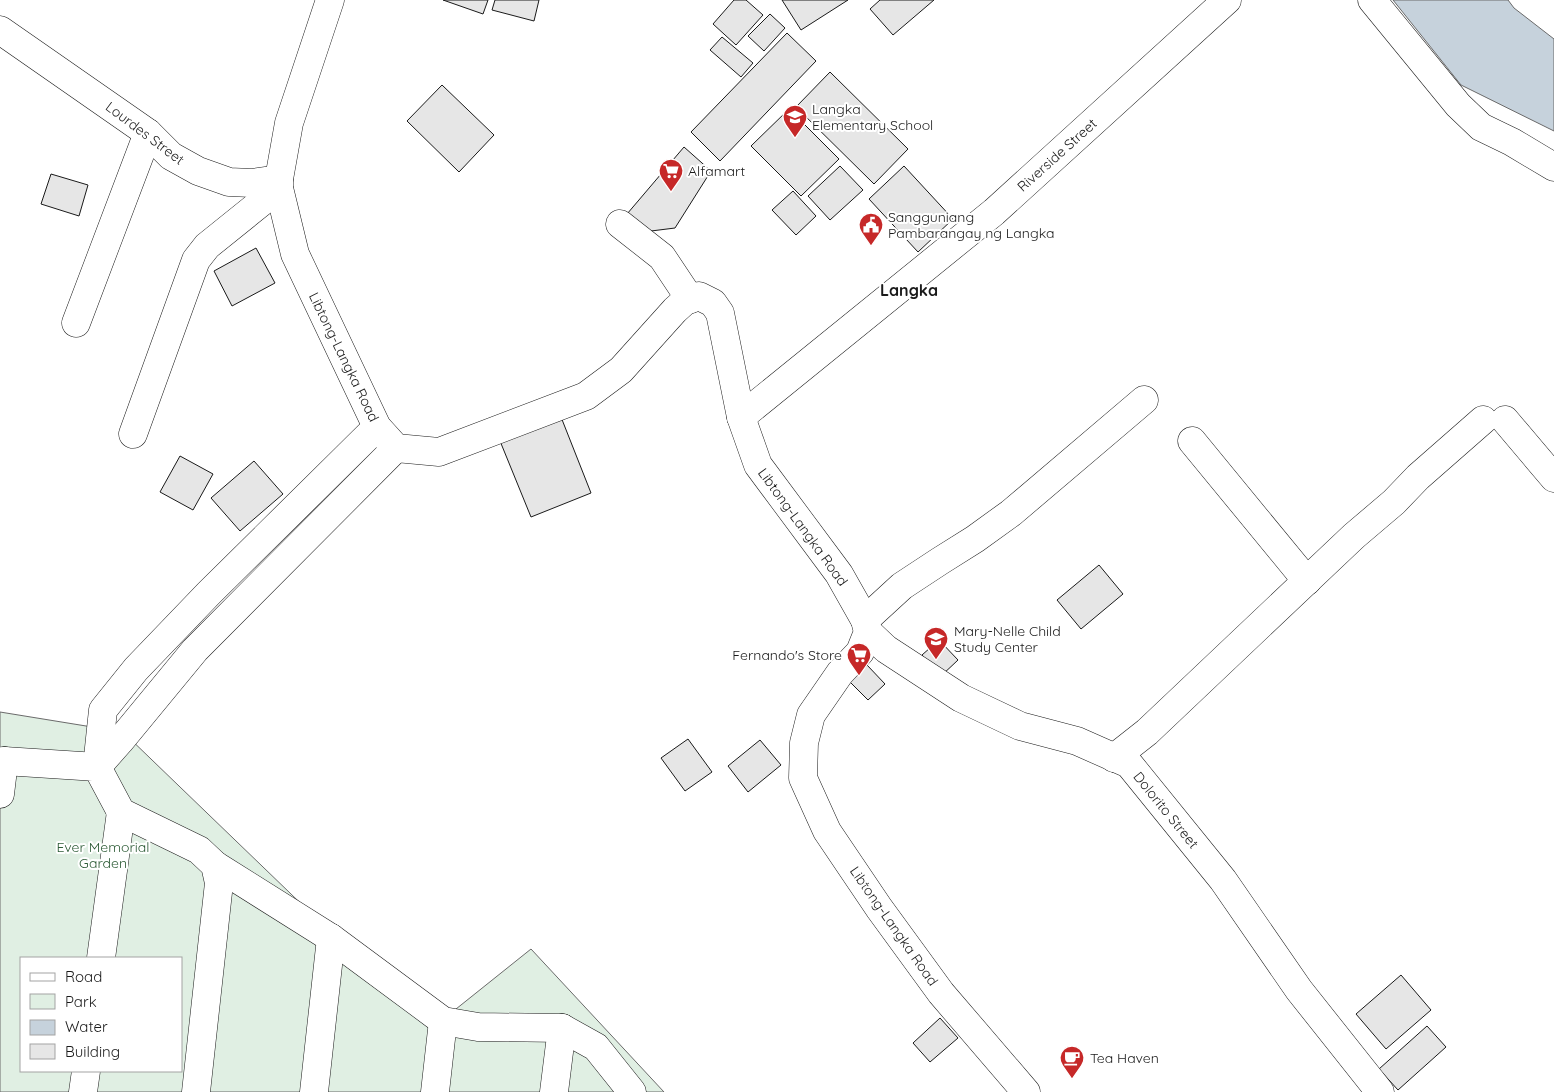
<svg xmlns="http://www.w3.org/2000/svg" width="1554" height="1092" font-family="Quicksand,sans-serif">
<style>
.green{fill:#e0efe3;stroke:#6a6a6a;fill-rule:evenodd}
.water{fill:#c6d2dc;stroke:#6a6a6a}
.building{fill:#e6e6e6;stroke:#1a1a1a}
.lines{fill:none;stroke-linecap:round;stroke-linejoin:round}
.minor-casing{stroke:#1a1a1a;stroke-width:29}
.major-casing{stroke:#1a1a1a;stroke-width:29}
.minor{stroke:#fff;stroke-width:28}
.major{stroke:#fff;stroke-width:28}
.labels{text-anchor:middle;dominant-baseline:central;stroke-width:4;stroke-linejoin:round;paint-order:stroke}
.poi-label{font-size:14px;fill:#1a1a1a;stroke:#fff;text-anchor:start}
.street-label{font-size:14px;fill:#1a1a1a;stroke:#fff}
.park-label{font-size:14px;fill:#2b5a34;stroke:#fff}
.quarter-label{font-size:16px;font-weight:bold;fill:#1a1a1a;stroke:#fff}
</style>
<rect width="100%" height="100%" fill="#fff"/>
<path class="green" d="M0 712 123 732 431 1029 531 949 664 1092H0ZM21 958H181V1071H21Z"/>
<path class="water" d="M1393 0H1508L1514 8 1554 39V131L1461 85Z"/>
<g class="building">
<path d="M443 0H488L483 14Z"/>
<path d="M495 0H539L534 21 492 10Z"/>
<path d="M734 0H746L763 15 736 45 713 24Z"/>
<path d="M782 0H848L801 30Z"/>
<path d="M880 0H934L893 35 870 9Z"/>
<path d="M770 14 785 28 764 51 748 36Z"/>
<path d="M787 33 816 61 720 161 691 132Z"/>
<path d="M722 37 753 63 741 77 710 50Z"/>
<path d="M830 72 908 149 874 184 796 107Z"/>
<path d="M442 85 494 135 459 172 407 121Z"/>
<path d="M789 109 839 159 801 196 751 146Z"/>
<path d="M684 147 711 171 675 228 651 231 627 214Z"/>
<path d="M840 166 863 190 830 220 808 196Z"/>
<path d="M904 166 953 219 918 252 869 199Z"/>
<path d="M51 174 88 185 79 216 41 204Z"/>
<path d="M793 191 816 216 796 235 772 210Z"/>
<path d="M256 248 275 283 232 306 214 271Z"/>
<path d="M561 417 591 493 531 517 500 441Z"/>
<path d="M180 456 213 474 193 510 160 492Z"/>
<path d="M254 461 283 494 240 531 211 498Z"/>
<path d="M1099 565 1123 594 1081 629 1057 600Z"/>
<path d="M939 640 958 660 941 676 922 655Z"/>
<path d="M867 665 885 684 868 700 850 682Z"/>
<path d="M688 739 712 772 685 791 661 758Z"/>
<path d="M760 740 781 765 748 792 728 766Z"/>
<path d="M1401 975 1431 1010 1386 1049 1356 1014Z"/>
<path d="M940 1018 958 1038 930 1062 913 1043Z"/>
<path d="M1427 1026 1446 1047 1398 1090 1379 1069Z"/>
</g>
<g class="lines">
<defs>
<g id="minor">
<path d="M1372 0 1458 105 1481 127 1512 142 1554 167"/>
<path d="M0 30 148 133 171 156 198 171 229 182 252 183 279 179"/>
<path d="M620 224 662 257 690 299"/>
<path d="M76 323 148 133"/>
<path d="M741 417 994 212 1227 0"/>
<path d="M1505 420 1554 478"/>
<path d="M133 434 196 260 207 246 279 188"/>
<path d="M1192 441 1307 581"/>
<path d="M865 620 902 586 940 561 975 539 1011 513 1144 400"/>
<path d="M868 632 886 649 961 698 1020 726 1077 741 1129 764 1223 880 1299 990 1380 1092"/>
<path d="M1114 758 1147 732 1354 536 1394 502 1418 477 1483 420"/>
<path d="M0 764 4 761 97 767 121 812 199 850 215 865 219 883 196 1092"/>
<path d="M97 767 103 710 136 669 209 593 377 427"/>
<path d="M97 767 120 741 195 650 396 448"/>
<path d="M0 794 4 761"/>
<path d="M215 865 331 938 443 1021 478 1027 562 1028 596 1047 632 1092"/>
<path d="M101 958 121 812"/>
<path d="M83 1092 86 1071"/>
<path d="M314 1092 331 938"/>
<path d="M435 1092 443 1021"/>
<path d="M554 1092 562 1028"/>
</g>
<path id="major" d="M330 0 289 123 279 179V188L295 254 377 427 396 448 439 452 586 396 621 370 675 310 685 301 699 296 713 303 720 313 741 417 758 465 839 574 865 620 868 632 860 652 840 673 811 715 804 743 803 778 827 831 879 908 941 993 1026 1092"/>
</defs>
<use href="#minor" class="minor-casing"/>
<use href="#major" class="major-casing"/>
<use href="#minor" class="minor"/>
<use href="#major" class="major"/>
</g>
<defs>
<symbol id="school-pin" viewBox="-11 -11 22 30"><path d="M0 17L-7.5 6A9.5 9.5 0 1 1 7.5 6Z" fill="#c62828" stroke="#fff"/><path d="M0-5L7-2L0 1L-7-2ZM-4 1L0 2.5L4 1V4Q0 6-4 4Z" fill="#fff"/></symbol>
<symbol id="supermarket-pin" viewBox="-11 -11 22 30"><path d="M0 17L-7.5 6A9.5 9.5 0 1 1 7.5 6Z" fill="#c62828" stroke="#fff"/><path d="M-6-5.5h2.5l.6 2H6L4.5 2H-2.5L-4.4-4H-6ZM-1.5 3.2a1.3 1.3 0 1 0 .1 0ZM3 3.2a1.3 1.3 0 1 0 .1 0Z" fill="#fff"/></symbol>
<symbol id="civic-pin" viewBox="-11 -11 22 30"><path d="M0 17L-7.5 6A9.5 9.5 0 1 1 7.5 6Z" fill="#c62828" stroke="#fff"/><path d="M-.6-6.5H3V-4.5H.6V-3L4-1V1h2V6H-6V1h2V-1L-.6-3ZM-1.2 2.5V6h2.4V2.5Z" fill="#fff"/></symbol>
<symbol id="cafe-pin" viewBox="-11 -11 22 30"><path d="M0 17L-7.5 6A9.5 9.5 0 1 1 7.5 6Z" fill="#c62828" stroke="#fff"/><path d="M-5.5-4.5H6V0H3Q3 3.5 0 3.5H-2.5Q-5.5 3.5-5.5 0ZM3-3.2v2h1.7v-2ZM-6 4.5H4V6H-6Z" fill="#fff"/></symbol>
</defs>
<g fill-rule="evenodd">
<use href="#school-pin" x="781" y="103" width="28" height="38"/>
<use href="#supermarket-pin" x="657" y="157" width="28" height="38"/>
<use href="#civic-pin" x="857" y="211" width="28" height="38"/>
<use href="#school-pin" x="922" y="625" width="28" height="38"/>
<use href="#supermarket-pin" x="845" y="641" width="28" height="38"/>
<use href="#cafe-pin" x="1058" y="1044" width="28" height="38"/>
</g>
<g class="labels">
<g class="poi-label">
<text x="812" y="109">Langka<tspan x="812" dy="16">Elementary School</tspan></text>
<text x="688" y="171">Alfamart</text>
<text x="888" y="217">Sangguniang<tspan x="888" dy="16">Pambarangay ng Langka</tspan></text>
<text x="954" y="631">Mary-Nelle Child<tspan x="954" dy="16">Study Center</tspan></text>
<text x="842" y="655" text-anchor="end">Fernando's Store</text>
<text x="1090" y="1058">Tea Haven</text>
</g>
<g class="street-label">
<text transform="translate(145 133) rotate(37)">Lourdes Street</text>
<text transform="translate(1057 155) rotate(-42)">Riverside Street</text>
<text transform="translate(344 357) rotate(64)">Libtong-Langka Road</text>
<text transform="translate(803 527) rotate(54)">Libtong-Langka Road</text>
<text transform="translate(1166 810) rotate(51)">Dolorito Street</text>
<text transform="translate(894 926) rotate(55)">Libtong-Langka Road</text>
</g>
<g class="park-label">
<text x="103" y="847">Ever Memorial<tspan x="103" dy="16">Garden</tspan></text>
</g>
<g class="quarter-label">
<text x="909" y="290">Langka</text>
</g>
</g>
<rect x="20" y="957" width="162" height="115" fill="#ffffff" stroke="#a3a3a3"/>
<rect x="30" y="973" width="25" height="8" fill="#ffffff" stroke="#a3a3a3"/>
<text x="65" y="982" font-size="15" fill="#1a1a1a">Road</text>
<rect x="30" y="994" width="25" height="15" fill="#e0efe3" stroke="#a3a3a3"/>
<text x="65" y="1007" font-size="15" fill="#1a1a1a">Park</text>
<rect x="30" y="1020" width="25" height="15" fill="#c6d2dc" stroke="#a3a3a3"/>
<text x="65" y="1032" font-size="15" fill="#1a1a1a">Water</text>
<rect x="30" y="1044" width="25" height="15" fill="#e6e6e6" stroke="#a3a3a3"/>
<text x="65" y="1057" font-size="15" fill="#1a1a1a">Building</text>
</svg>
